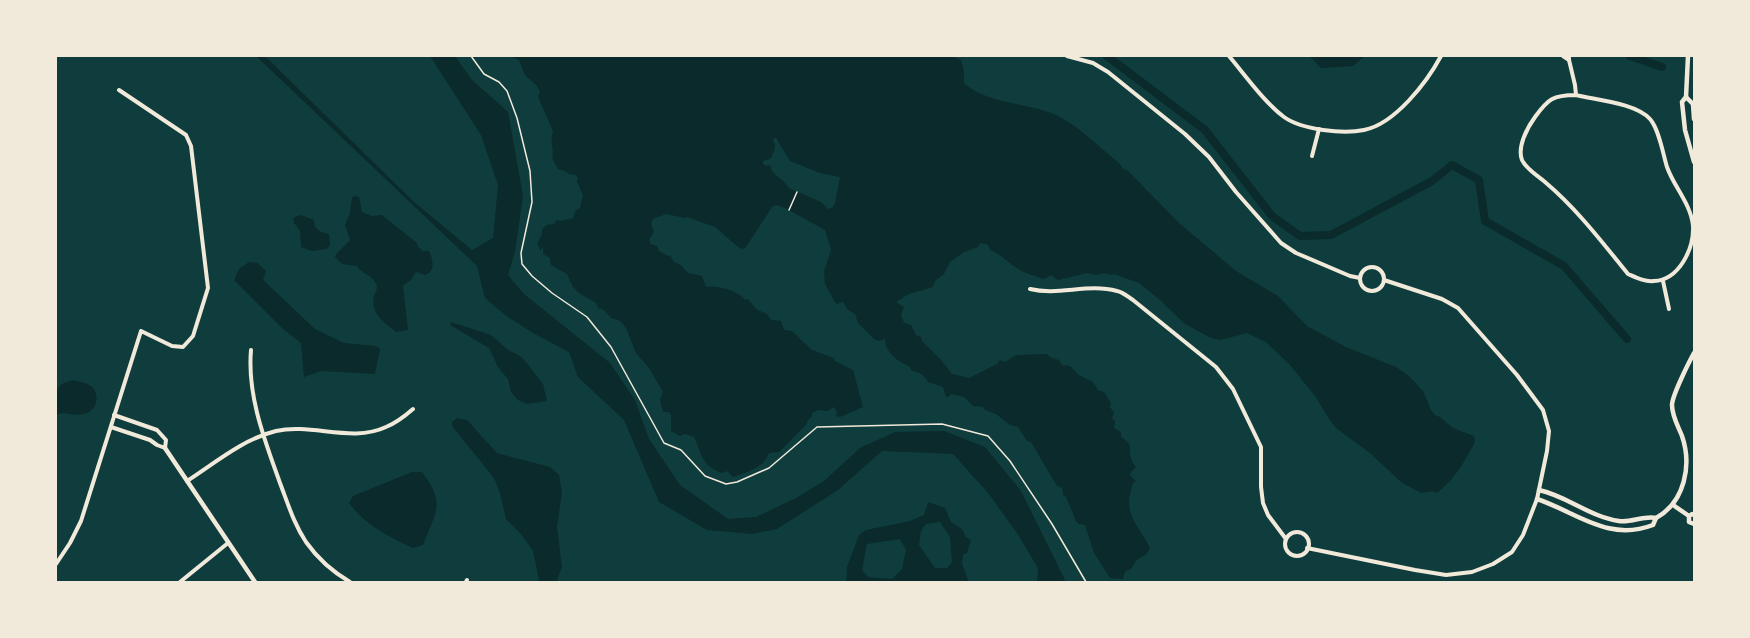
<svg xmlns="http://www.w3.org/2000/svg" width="1750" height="638" font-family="Figtree,sans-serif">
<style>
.water{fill:#0a2a2b;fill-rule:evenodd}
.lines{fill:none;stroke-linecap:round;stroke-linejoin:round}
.canal{stroke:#0a2a2b;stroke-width:8}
.path{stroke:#f1e9da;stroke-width:1.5}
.minor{stroke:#f1e9da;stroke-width:4}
.tertiary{stroke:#f1e9da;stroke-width:4.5}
</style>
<rect width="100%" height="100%" fill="#0f3d3e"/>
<g class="water">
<path d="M256 56H265L414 202 472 250 493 238 498 185 481 135 430 56H455L472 80 508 112 523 196 515 252 508 275 524 294 610 363 635 400 649 439 680 485 728 519 756 517 796 498 824 481 860 448 895 432 944 431 985 447 1021 491 1064 578 1065 582H1037L1038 568 1017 533 988 493 953 454 882 451 838 490 777 529 752 534 707 530 659 502 624 420 578 377 569 352 533 333 505 315 485 298 477 266Z"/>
<path d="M509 56H952L961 60 964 71V83C985 103 1025 103 1051 113 1075 122 1099 147 1119 163L1123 169 1127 170 1179 223 1236 271 1278 296 1307 326 1346 347 1396 367 1409 376 1423 391 1431 410 1435 415 1440 417 1453 428 1474 436 1475 442C1465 461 1455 479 1437 493L1433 491 1421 493 1401 482 1370 453 1336 428 1329 419 1315 396 1290 365 1266 342 1247 333 1220 340 1211 338 1185 324 1160 300 1139 283 1114 274 1111 275 1104 273 1097 275 1087 273 1058 280 1051 275 1044 279C1036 276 1027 274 1020 270 1009 264 1001 254 990 250L988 245 980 243 978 247 964 252 950 262 944 274 935 281 933 287 909 294 896 302 904 307 901 315 904 323 911 325 916 335 921 337 922 341 941 360 952 374 969 378 997 364 1000 360 1005 362 1016 355 1047 354 1050 357 1059 360 1062 365 1070 366 1079 375 1093 382 1098 390 1104 392 1111 403 1110 407 1114 413 1112 418 1115 421 1114 428 1121 432V437C1134 445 1128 447 1131 459 1131 460 1135 466 1136 467L1131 472 1130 475 1136 481 1133 483C1122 515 1137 522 1150 548L1145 556C1138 557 1135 562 1132 568L1125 572 1123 579 1110 578 1094 553 1085 525 1079 524 1076 521 1066 497 1063 495 1062 488 1057 486 1031 442 1027 441 1018 427 1010 425 996 414 985 410 983 407 973 406 964 397 951 394 948 397H946L943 387 928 382C925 376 919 371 912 371L909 366C898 362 885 352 885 339L879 341 875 340 858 323 855 314 848 310 843 302 836 304 825 284 824 271 831 250 825 230 785 208 776 205 772 207 746 247 742 249 738 247 715 227 687 217 685 218 666 214 653 219 651 224 654 232 649 240 651 244 657 246 659 251 668 256 670 255 674 262 681 265 688 273 702 276 706 287C718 285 738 291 745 300L748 299 756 309 767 314 771 320 781 321 784 330 792 331 812 350 834 358 835 361 853 370 863 407 840 417 836 416 837 411 833 407 828 411 818 410 812 413V417L808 420 806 425 779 452 769 453C764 468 746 472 733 477L727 471 722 473C702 466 702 455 694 437L685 434 680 436 671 431V416L669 412H663L660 400 663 392 649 368 636 353 626 328 620 321 611 318 604 310 598 308 596 303 579 293 573 287 567 274 551 265 550 258 543 254V247L540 251 539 246 537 244 542 234V230L546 225 554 224 557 220 560 221 573 218 575 211 580 208 583 195 577 182 578 179 576 175 568 174 567 172 558 169 552 158C555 148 549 143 553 131L538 97 540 92 536 85 525 75 519 60ZM774 138H776L790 161 820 173 840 177 835 203 832 208 828 209 821 202 789 188C783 177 774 179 770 165L766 166 763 164V161L770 159C774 153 777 147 773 140Z"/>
<path d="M1309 56H1365L1353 66 1321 68Z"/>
<path d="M355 196 359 197 362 212 372 216 382 215 417 243V245L422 251H429C433 260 436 271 425 275L416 272 411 280 403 286 408 330 396 332C384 322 370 314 374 296 376 291 379 288 375 282 371 275 361 273 357 266L342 264 335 257 336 254 350 240 345 225 350 213 352 197Z"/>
<path d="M301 215 314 220C314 230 320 232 329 234L330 245 327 249 312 251 301 247 300 231 294 223 293 218Z"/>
<path d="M249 262 258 263 266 271 263 280 315 329 344 343 376 346 380 349 375 374 321 371 304 377 301 343 283 329 234 280 239 269Z"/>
<path d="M451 322 491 335 508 350 522 357 543 384 547 401 527 404 518 400 511 392 508 379 498 367 489 348 450 325Z"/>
<path d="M74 380C80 382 88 383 92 387 101 396 96 412 84 414 74 417 65 410 56 415V391C60 383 66 382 74 380Z"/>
<path d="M457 418 467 420 497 453 550 467 559 475 562 492 557 527 562 567 557 580 559 582H538L539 579 533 551 521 534 506 519 500 493 494 478 452 426V422Z"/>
<path d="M412 472H422C446 504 436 511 423 545L413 548C389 537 365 525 349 503L353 496Z"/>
<path d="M928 502 945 508 951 522 962 529 966 537 971 540 967 553 963 555 962 564 969 582H846L847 567 859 535 866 530 910 521 924 515ZM940 522 950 537 952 562 947 568H935L919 545 921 531 926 524ZM900 539 906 550 902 569 892 579 868 577 862 570 867 544Z"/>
</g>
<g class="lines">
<g class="canal">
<path d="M1107 56 1205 130 1272 216 1300 236 1331 235 1432 181 1452 165 1479 180 1485 221 1564 266 1627 339"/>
<path d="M1630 56 1662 67"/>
</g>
<g class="path">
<path d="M471 56 484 74 499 82 507 91 517 118 530 171 532 202 521 253 522 264 532 276 552 293 587 317 611 347 664 443 681 450 705 476 726 484 737 482 769 468 817 427 942 424 988 436 1010 461 1052 524 1086 582"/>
<path d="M789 210 797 192"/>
</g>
<g class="minor">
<path d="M1067 56 1093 63 1108 72 1185 134 1209 157 1236 192 1281 243 1296 253 1350 276 1360 278"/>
<path d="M1229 56C1245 75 1264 102 1284 117 1295 125 1310 128 1323 130 1337 132 1350 133 1364 130 1395 124 1427 82 1441 56"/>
<path d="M1563 56 1569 60V56"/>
<path d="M1569 60 1575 85 1576 95C1596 100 1636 103 1650 119 1659 129 1663 154 1667 167 1674 187 1691 204 1693 226 1694 249 1679 280 1654 281 1645 282 1637 278 1628 274 1602 242 1577 209 1545 182 1538 176 1526 169 1522 160 1517 147 1527 128 1535 117 1548 99 1553 95 1576 95"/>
<path d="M1312 156 1319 129"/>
<circle cx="1372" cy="279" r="12"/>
<path d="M1663 281 1669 309"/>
<path d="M1030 289C1059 296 1088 283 1117 291 1123 292 1128 297 1133 300L1216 367 1233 389 1261 447V487L1263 503 1268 515 1286 539"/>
<path d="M251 350C247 396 265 441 280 483 288 504 294 524 306 542 318 559 333 572 350 582"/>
<path d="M111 427 150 440 157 445 165 448 166 440 157 430 114 415"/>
<path d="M187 481C215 463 243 439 276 431 312 423 352 443 386 427 396 423 405 416 413 409"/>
<circle cx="1297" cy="544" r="12"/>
<path d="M1307 548 1415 570 1446 575 1472 572 1493 564 1512 552 1523 535 1537 499 1547 451 1549 431 1543 410 1517 375 1458 308 1442 299 1384 280"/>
<path d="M56 564 70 543 81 521 141 331 172 346 183 347 193 336 208 288 191 146 186 135 119 90"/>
<path d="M180 582 228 543"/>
<path d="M466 582 467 580"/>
</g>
<g class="tertiary">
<path d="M1688 56 1686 97 1682 102 1685 130 1694 162"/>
<path d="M1686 97 1693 104 1694 119"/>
<path d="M165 448 255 582"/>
<path d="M1537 499C1578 513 1608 542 1653 525L1656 518C1645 515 1631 523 1619 521 1590 517 1567 496 1539 490"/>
<path d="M1673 505 1689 516"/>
<path d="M1694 515 1692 514 1689 516V522L1694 524"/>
<path d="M1656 518C1685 502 1692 465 1682 436 1678 426 1672 416 1672 405 1672 396 1689 362 1694 353"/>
</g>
</g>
<rect width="1750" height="638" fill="none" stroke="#f1e9da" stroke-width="114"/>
</svg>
